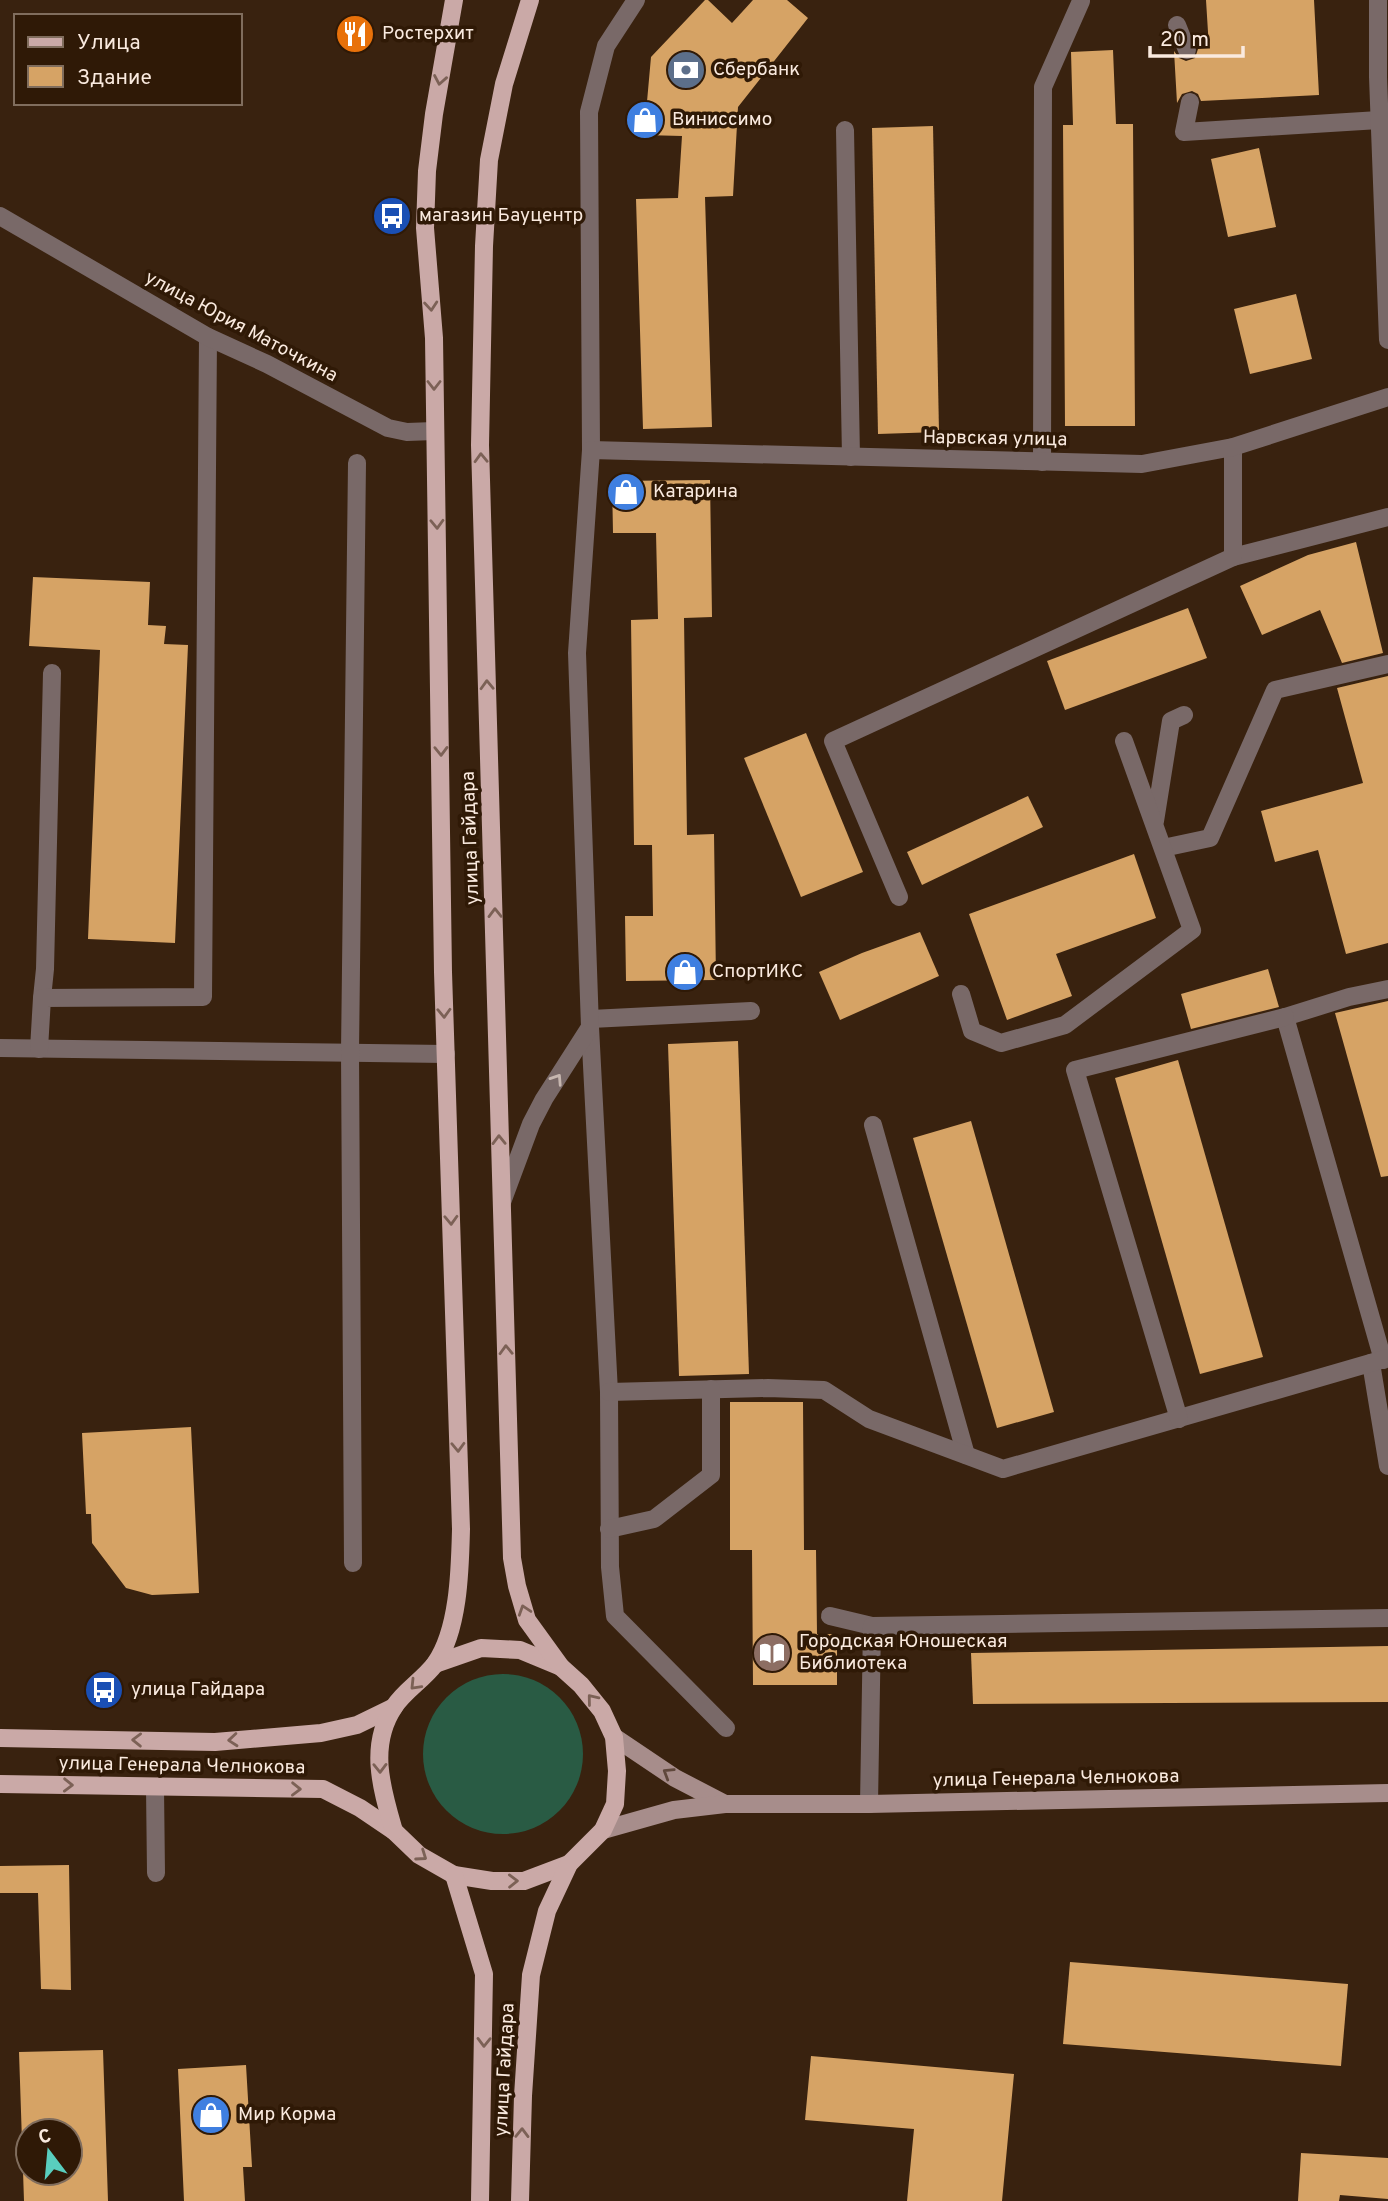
<svg xmlns="http://www.w3.org/2000/svg" width="1388" height="2201" font-family="Overpass,sans-serif">
<style>
.green{fill:#295b44}
.building{fill:#d6a365;fill-rule:evenodd}
.lines{fill:none;stroke-linecap:round;stroke-linejoin:round}
.service{stroke:#796968;stroke-width:18}
.minor{stroke:#796968;stroke-width:18}
.tertiary{stroke:#796968;stroke-width:18}
.secondary{stroke:#a78d8b;stroke-width:18}
.primary{stroke:#caa9a7;stroke-width:18}
.oneway{stroke:#7c6156}
.oneway2{stroke:#c6b6af}
.oneway3{stroke:#5f473b}
.labels{text-anchor:middle;dominant-baseline:central;stroke-width:7;stroke-linejoin:round;paint-order:stroke}
.poi-label{font-size:19px;fill:#faeadf;stroke:#2f1906;text-anchor:start}
.street-label{font-size:19px;fill:#faeadf;stroke:#2f1906}
</style>
<rect width="100%" height="100%" fill="#39220f"/>
<circle class="green" cx="503" cy="1754" r="80"/>
<g class="building">
<path d="M705 0H708L732 23 753 0H787L808 18 738 107 733 196 705 197 712 427 643 429 636 199 678 198 682 136 644 135 651 57Z"/>
<path d="M1206 0H1314L1319 95 1201 101 1198 94 1192 91 1182 94 1177 103 1174 51 1179 58 1186 61 1195 58 1198 49 1209 48Z"/>
<path d="M1113 50 1116 124H1133L1135 426H1065L1063 125H1073L1071 52Z"/>
<path d="M933 126 939 432 878 434 872 128Z"/>
<path d="M1259 148 1276 227 1228 237 1211 159Z"/>
<path d="M1296 294 1312 359 1250 374 1234 309Z"/>
<path d="M710 480 712 617 684 618 687 835 714 834 716 980 626 981 625 916H653L652 845H634L631 620 658 619 656 533H613L612 481Z"/>
<path d="M1356 542 1383 653 1342 663 1320 610 1262 635 1240 586 1308 555Z"/>
<path d="M33 577 150 582 148 625 166 626 164 644 188 645 175 943 88 939 100 650 29 646Z"/>
<path d="M1188 608 1207 658 1065 710 1047 661Z"/>
<path d="M1388 676V943L1346 954 1318 850 1275 862 1261 811 1363 783 1337 688Z"/>
<path d="M806 733 863 872 801 897 744 758Z"/>
<path d="M1028 796 1043 827 922 885 907 852Z"/>
<path d="M1134 854 1156 918 1056 954 1072 996 1007 1020 969 914Z"/>
<path d="M920 932 939 976 840 1020 819 972 862 953Z"/>
<path d="M1268 969 1279 1007 1191 1029 1181 994Z"/>
<path d="M1388 1001V1176L1381 1177 1335 1013Z"/>
<path d="M738 1041 749 1374 679 1376 668 1044Z"/>
<path d="M1178 1060 1263 1357 1200 1374 1115 1078Z"/>
<path d="M971 1121 1054 1412 997 1428 913 1138Z"/>
<path d="M730 1402H803L804 1550H816L817 1634H837V1685H753L752 1550H730Z"/>
<path d="M191 1427 199 1593 152 1595 126 1588 92 1543 91 1514H86L82 1433Z"/>
<path d="M1388 1646V1702L973 1704 971 1653Z"/>
<path d="M69 1865 71 1990 41 1989 38 1893H0V1866Z"/>
<path d="M1070 1962 1348 1984 1341 2066 1063 2044Z"/>
<path d="M103 2050 108 2201H24L19 2052ZM28 2131H70V2173H28Z"/>
<path d="M811 2056 1014 2074 1002 2201H907L914 2129 805 2120Z"/>
<path d="M246 2065 252 2167H243L245 2201H184L178 2069Z"/>
<path d="M1301 2153 1388 2158V2199L1340 2195 1339 2201H1298Z"/>
</g>
<g class="lines">
<g class="service">
<path d="M1177 25 1187 50"/>
<path d="M1190 102 1184 132 1379 120"/>
<path d="M845 130 851 457"/>
<path d="M591 450 589 112 606 46 636 0"/>
<path d="M1042 462 1043 87 1081 1"/>
<path d="M1233 557 1388 517"/>
<path d="M1155 821 1171 721 1184 715"/>
<path d="M1163 848 1210 838 1275 690 1388 664"/>
<path d="M899 897 833 741 1233 557V447"/>
<path d="M961 994 972 1031 1001 1043 1065 1025 1192 930 1124 741"/>
<path d="M42 998 45 969 52 673"/>
<path d="M591 1019 751 1011"/>
<path d="M590 1027 609 1392 610 1567 615 1616 726 1728"/>
<path d="M0 1048 446 1054"/>
<path d="M39 1049 42 998 203 997 208 337"/>
<path d="M873 1125 966 1455"/>
<path d="M1383 1360 1285 1017 1349 997 1388 989"/>
<path d="M1371 1363 1388 1466"/>
<path d="M609 1392 768 1388 824 1390 869 1419 1003 1469 1388 1358"/>
<path d="M1179 1419 1075 1070 1285 1017"/>
<path d="M609 1529 654 1519 711 1475V1389"/>
<path d="M353 1563 350 1052 357 463"/>
<path d="M830 1616 872 1626"/>
<path d="M155 1788 156 1873"/>
<path d="M869 1804 872 1626 1388 1618"/>
</g>
<g class="minor">
<path d="M0 216 208 337 267 364 388 428 407 432 434 431"/>
<path d="M502 1202 531 1124 544 1099 590 1027 577 653 591 450 1142 464 1233 447 1388 397"/>
</g>
<path class="tertiary" d="M1378 0V77L1388 340"/>
<g class="secondary">
<path d="M614 1737 675 1778 725 1804"/>
<path d="M603 1830 674 1810 725 1804H869L1388 1793"/>
</g>
<g class="primary">
<path d="M435 1664 481 1648 520 1650 561 1667"/>
<path d="M0 1738 215 1742 321 1733 357 1725 394 1707"/>
<path d="M0 1784 323 1789 360 1808 394 1831 419 1855 454 1875 492 1881H524L569 1864"/>
<path d="M394 1831C382 1790 368 1746 394 1707 404 1691 423 1680 435 1664 459 1630 460 1569 461 1529L443 972 434 338 425 228 427 171 434 114 454 0"/>
<path d="M454 1875 484 1974 480 2201"/>
<path d="M520 2201 523 2096 531 1975 547 1911 569 1864 603 1830 615 1804 617 1771 614 1737 602 1711 581 1685 561 1667 527 1620 517 1586 512 1558 480 445 484 246 489 160 504 84 530 0"/>
</g>
</g>
<defs><path id="oneway-chevron" d="M-2-3.5L2.5 0L-2 3.5" fill="none" stroke-width="1.6" stroke-linecap="round" stroke-linejoin="round" transform="scale(1.75)"/></defs>
<g class="oneway">
<use href="#oneway-chevron" transform="translate(440 80) rotate(100)"/>
<use href="#oneway-chevron" transform="translate(431 306) rotate(85)"/>
<use href="#oneway-chevron" transform="translate(434 385) rotate(90)"/>
<use href="#oneway-chevron" transform="translate(481 458) rotate(-92)"/>
<use href="#oneway-chevron" transform="translate(437 524) rotate(88)"/>
<use href="#oneway-chevron" transform="translate(487 685) rotate(-92)"/>
<use href="#oneway-chevron" transform="translate(441 751) rotate(89)"/>
<use href="#oneway-chevron" transform="translate(495 913) rotate(-91)"/>
<use href="#oneway-chevron" transform="translate(444 1013) rotate(88)"/>
<use href="#oneway-chevron" transform="translate(499 1140) rotate(-91)"/>
<use href="#oneway-chevron" transform="translate(451 1220) rotate(88)"/>
<use href="#oneway-chevron" transform="translate(506 1350) rotate(-92)"/>
<use href="#oneway-chevron" transform="translate(458 1447) rotate(88)"/>
<use href="#oneway-chevron" transform="translate(524 1610) rotate(-108)"/>
<use href="#oneway-chevron" transform="translate(415 1685) rotate(134)"/>
<use href="#oneway-chevron" transform="translate(592 1699) rotate(-129)"/>
<use href="#oneway-chevron" transform="translate(137 1740) rotate(-179)"/>
<use href="#oneway-chevron" transform="translate(233 1740) rotate(175)"/>
<use href="#oneway-chevron" transform="translate(380 1768) rotate(89)"/>
<use href="#oneway-chevron" transform="translate(68 1785) rotate(1)"/>
<use href="#oneway-chevron" transform="translate(296 1789) rotate(1)"/>
<use href="#oneway-chevron" transform="translate(422 1856) rotate(35)"/>
<use href="#oneway-chevron" transform="translate(513 1881) rotate(-1)"/>
<use href="#oneway-chevron" transform="translate(484 2042) rotate(91)"/>
<use href="#oneway-chevron" transform="translate(522 2133) rotate(-89)"/>
</g>
<use class="oneway2" href="#oneway-chevron" transform="translate(557 1079) rotate(-57)"/>
<use class="oneway3" href="#oneway-chevron" transform="translate(668 1773) rotate(-148)"/>
<defs>
<symbol id="restaurant-disc" viewBox="-11 -11 22 22"><circle r="9.5" fill="#e8710a" stroke="#2f1906"/><path d="M-5-6h1v4h1v-4h1v4h1v-4h1v5L-1.5 .5V6h-2V.5L-5-1ZM5-6V6H3V1.5H1.5Q1.5-4 5-6Z" fill="#fff"/></symbol>
<symbol id="bank-disc" viewBox="-11 -11 22 22"><circle r="9.5" fill="#5c6f8a" stroke="#2f1906"/><path d="M-6-4H6V4H-6ZM0-2.3a2.3 2.3 0 1 0 0 4.6a2.3 2.3 0 1 0 0-4.6Z" fill="#fff"/></symbol>
<symbol id="shop-disc" viewBox="-11 -11 22 22"><circle r="9.5" fill="#3f7fe0" stroke="#2f1906"/><path d="M-5-2.5h2.3a2.7 3.5 0 0 1 5.4 0H5L5.5 6h-11ZM-1.5-2.5h3a1.5 2.3 0 0 0-3 0Z" fill="#fff"/></symbol>
<symbol id="bus-disc" viewBox="-11 -11 22 22"><circle r="9.5" fill="#1a4fb4" stroke="#2f1906"/><path d="M-5-6H5V4H4V6H2V4H-2V6H-4V4H-5ZM-3.5-4V0h7V-4ZM-3.5 1.2v1.5H-2V1.2ZM2 1.2v1.5H3.5V1.2Z" fill="#fff"/></symbol>
<symbol id="library-disc" viewBox="-11 -11 22 22"><circle r="9.5" fill="#8d6e63" stroke="#2f1906"/><path d="M-6-4Q-3-5.5-.7-3.5V5Q-3 3-6 4ZM6-4Q3-5.5 .7-3.5V5Q3 3 6 4Z" fill="#fff"/></symbol>
</defs>
<g fill-rule="evenodd">
<use href="#restaurant-disc" x="333" y="12" width="44" height="44"/>
<use href="#bank-disc" x="664" y="48" width="44" height="44"/>
<use href="#shop-disc" x="623" y="98" width="44" height="44"/>
<use href="#bus-disc" x="370" y="194" width="44" height="44"/>
<use href="#shop-disc" x="604" y="470" width="44" height="44"/>
<use href="#shop-disc" x="663" y="950" width="44" height="44"/>
<use href="#library-disc" x="750" y="1631" width="44" height="44"/>
<use href="#bus-disc" x="82" y="1668" width="44" height="44"/>
<use href="#shop-disc" x="189" y="2093" width="44" height="44"/>
</g>
<g class="labels">
<g class="poi-label">
<text x="382" y="34">Ростерхит</text>
<text x="713" y="70">Сбербанк</text>
<text x="672" y="120">Виниссимо</text>
<text x="419" y="216">магазин Бауцентр</text>
<text x="653" y="492">Катарина</text>
<text x="712" y="972">СпортИКС</text>
<text x="799" y="1642">Городская Юношеская<tspan x="799" dy="22">Библиотека</tspan></text>
<text x="131" y="1690">улица Гайдара</text>
<text x="238" y="2115">Мир Корма</text>
</g>
<g class="street-label">
<text transform="translate(241 327) rotate(28)">улица Юрия Маточкина</text>
<text transform="translate(995 439) rotate(1)">Нарвская улица</text>
<text transform="translate(471 838) rotate(-92)">улица Гайдара</text>
<text transform="translate(182 1766) rotate(1)">улица Генерала Челнокова</text>
<text transform="translate(1056 1779) rotate(-1)">улица Генерала Челнокова</text>
<text transform="translate(505 2070) rotate(-87)">улица Гайдара</text>
</g>
</g>
<rect x="14" y="14" width="228" height="91" fill="#2f1906" stroke="#806d5d" stroke-width="2"/>
<rect x="28" y="37" width="35" height="10" fill="#caa9a7" stroke="#806d5d" stroke-width="2"/>
<text x="77" y="49" font-size="21" fill="#faeadf">Улица</text>
<rect x="28" y="66" width="35" height="21" fill="#d6a365" stroke="#806d5d" stroke-width="2"/>
<text x="77" y="84" font-size="21" fill="#faeadf">Здание</text>
<g transform="translate(49 2152) rotate(344)"><circle r="33" fill="#2f1906" stroke="#806d5d" stroke-width="2"/>
<path d="M0-5L12 26L0 18L-12 26Z" fill="#59cebe"/>
<text y="-10" font-size="19" font-weight="bold" text-anchor="middle" fill="#faeadf">С</text>
</g>
<path d="M1150 46v10h93v-10" fill="none" stroke="#faeadf" stroke-width="3.5"/>
<text x="1160" y="46" font-size="21" fill="#faeadf" stroke="#2f1906" stroke-width="5" paint-order="stroke">20 m</text>
</svg>
